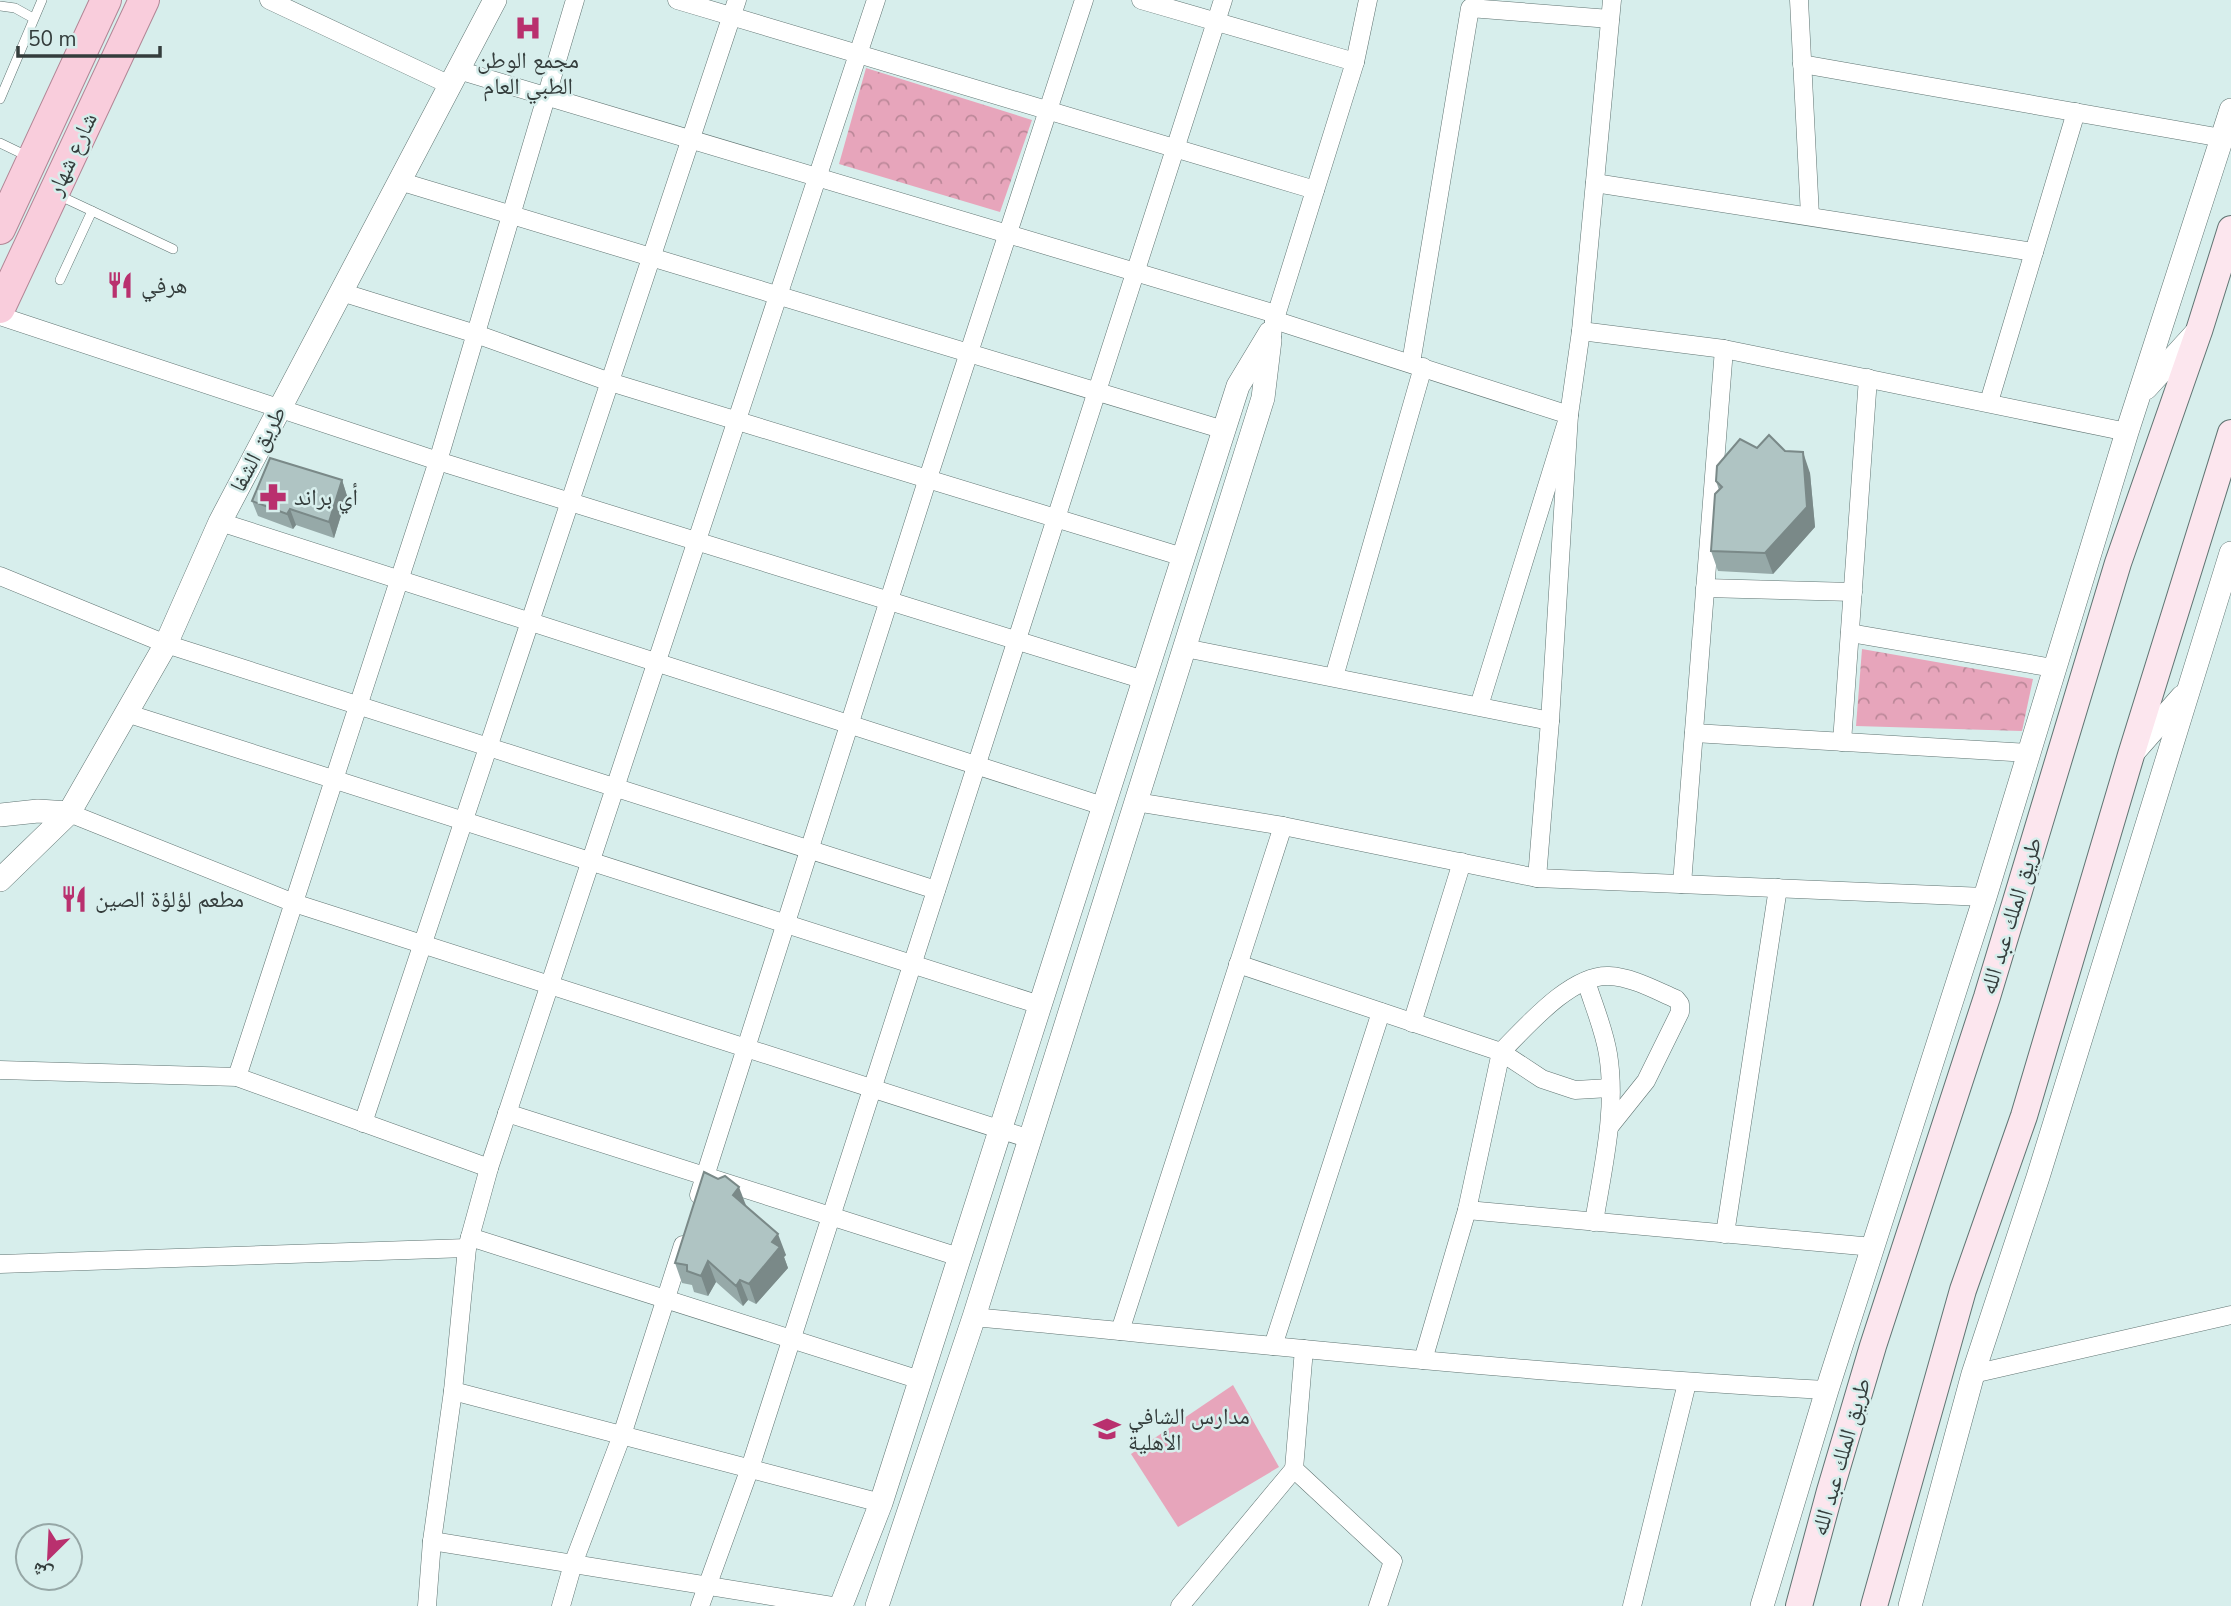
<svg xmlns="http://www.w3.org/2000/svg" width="2231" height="1606" font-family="'Nunito Sans','Noto Naskh Arabic',sans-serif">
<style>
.green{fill:#e7a5bb}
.park{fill:url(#park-crowns)}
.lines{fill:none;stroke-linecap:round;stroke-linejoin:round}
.service-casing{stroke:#607472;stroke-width:10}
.minor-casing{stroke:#607472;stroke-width:19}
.tertiary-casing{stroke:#607472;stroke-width:24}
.secondary-casing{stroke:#607472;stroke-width:28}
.primary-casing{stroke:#b18595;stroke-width:32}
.service{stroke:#fff;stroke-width:9}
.minor{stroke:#fff;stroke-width:18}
.tertiary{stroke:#fff;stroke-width:23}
.secondary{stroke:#fce6ee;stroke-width:26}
.primary{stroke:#f9cddc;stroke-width:30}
.wall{fill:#96a9a8}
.shaded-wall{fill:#7a8988}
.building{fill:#afc4c3;stroke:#7a8988;stroke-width:2}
.labels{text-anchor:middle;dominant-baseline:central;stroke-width:5;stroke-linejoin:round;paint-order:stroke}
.poi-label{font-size:23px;fill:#343d3c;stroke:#d7eeec;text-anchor:start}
.street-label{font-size:23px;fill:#343d3c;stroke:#d7eeec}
</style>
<defs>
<pattern id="park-crowns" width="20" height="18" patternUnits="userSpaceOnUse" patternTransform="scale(1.75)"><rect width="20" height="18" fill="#e7a5bb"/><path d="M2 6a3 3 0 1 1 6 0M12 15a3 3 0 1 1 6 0" fill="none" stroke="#bc8899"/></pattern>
</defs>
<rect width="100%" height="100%" fill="#d7eeec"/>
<path class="green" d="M1233 1385 1279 1467 1178 1527 1131 1454Z"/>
<g class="park">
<path d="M866 68 1032 120 1000 212 839 164Z"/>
<path d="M1862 649 2033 679 2022 731 1856 726Z"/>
</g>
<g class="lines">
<defs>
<g id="service">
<path d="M0 6 15 8 33 18"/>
<path d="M0 99 42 0"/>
<path d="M0 143 27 156"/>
<path d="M58 195 173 249"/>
<path d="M60 280 92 211"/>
</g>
<g id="minor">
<path d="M269 0 450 85"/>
<path d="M677 0 1315 190"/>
<path d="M1141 0 1355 62"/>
<path d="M1799 0 1810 216"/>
<path d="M1802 64 2222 138"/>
<path d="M458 70 1276 314"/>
<path d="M399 181 1224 430"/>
<path d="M1595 183 2034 252"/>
<path d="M341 292 476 334 610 382 1183 557"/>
<path d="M0 316 438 461 1144 680"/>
<path d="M1274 320 1569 415 1479 706"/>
<path d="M1274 322 1355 62 1368 0"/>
<path d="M1581 331 1724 349 2127 432"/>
<path d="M1411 363 1470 8 1610 19"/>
<path d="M1989 402 2076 112"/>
<path d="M220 522 1103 806"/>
<path d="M0 576 166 644 936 890"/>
<path d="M1705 588 1853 592"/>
<path d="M1850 633 2053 668"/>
<path d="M1185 648 1550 721"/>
<path d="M1334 677 1423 367"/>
<path d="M126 713 1040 1005"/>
<path d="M1694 733 2029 753"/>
<path d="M1842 742 1868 378"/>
<path d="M1136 802 1283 826 1537 878 1985 897"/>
<path d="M69 813 294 903 1030 1139"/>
<path d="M1537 878 1550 721 1569 415 1581 331 1612 0"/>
<path d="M1682 884 1724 349"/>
<path d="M1238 964 1501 1052 1467 1210 1423 1360"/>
<path d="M1586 981C1593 1004 1604 1029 1608 1054 1617 1109 1603 1167 1594 1222"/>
<path d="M1412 1023 1462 862"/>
<path d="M0 1070 237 1077 489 1168"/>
<path d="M237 1077 438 461 575 0"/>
<path d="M507 1113 959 1257"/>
<path d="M363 1123 737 0"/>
<path d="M1610 1126 1646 1081 1680 1012V1004L1676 999C1655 990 1632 977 1609 976 1571 974 1526 1027 1501 1052L1542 1079 1575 1090 1610 1088"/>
<path d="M699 1195 928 478 1084 0"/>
<path d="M1467 1210 1873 1247"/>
<path d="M1725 1234 1778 888"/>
<path d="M470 1237 920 1380"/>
<path d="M0 1264 467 1248"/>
<path d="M974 1317C1258 1344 1542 1375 1827 1390"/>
<path d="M1120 1331 1283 826"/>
<path d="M1273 1346 1381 1012"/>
<path d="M1304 1349 1294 1469 1393 1561 1378 1606"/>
<path d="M1973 1374 2231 1315"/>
<path d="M453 1391 881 1503"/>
<path d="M432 1541 832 1606"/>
<path d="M427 1606 432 1541 453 1391 467 1248 489 1168 876 0"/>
<path d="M561 1606 573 1564 622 1435 683 1245"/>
<path d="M700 1606 750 1468 1223 0"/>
<path d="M1180 1606 1294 1469"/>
<path d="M1632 1606 1687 1383"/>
</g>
<g id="tertiary">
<path d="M2146 388 2196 333"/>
<path d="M2131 755 2182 697"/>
<path d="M0 815 38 811 69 813"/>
<path d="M0 880 69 813 166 644 220 522 495 0"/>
<path d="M841 1606 881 1503 1238 386 1270 333"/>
<path d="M877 1606 974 1317 1263 398 1270 340"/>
<path d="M1762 1606 1827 1390 1985 897 2127 432 2231 110"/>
<path d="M1910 1606 1973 1374 2038 1177 2231 553"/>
</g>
<g id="secondary">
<path d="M1799 1606 1830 1491 1873 1346 1987 997 2118 563 2199 331 2231 229"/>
<path d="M1874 1606 1963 1290 2024 1116 2131 755 2231 433"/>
</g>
<g id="primary">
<path d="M0 229 106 0"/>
<path d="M0 308 144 0"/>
</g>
</defs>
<use href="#service" class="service-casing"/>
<use href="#minor" class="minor-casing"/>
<use href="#tertiary" class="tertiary-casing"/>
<use href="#secondary" class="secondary-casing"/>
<use href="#primary" class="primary-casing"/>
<use href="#service" class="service"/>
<use href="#minor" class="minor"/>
<use href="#tertiary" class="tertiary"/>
<use href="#secondary" class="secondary"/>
<use href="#primary" class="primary"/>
</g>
<g class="wall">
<path d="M1757 448 1785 451 1810 473 1815 527 1773 574 1718 571 1711 551 1719 490 1716 481Z"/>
<path d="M342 480 347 496 334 538 296 525 293 529 258 516 252 501Z"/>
<path d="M718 1179 746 1207 786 1255 784 1257 788 1268 756 1304 748 1300 743 1306 716 1282 708 1296 694 1292 692 1285 682 1283 675 1263Z"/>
</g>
<g class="shaded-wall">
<path d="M1803 452 1810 473 1815 527 1773 574 1765 553Z"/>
<path d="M342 480 347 496 334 538 329 522Z"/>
<path d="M290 509 296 525 293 529 287 514Z"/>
<path d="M739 1187 747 1208 733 1195Z"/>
<path d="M778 1234 786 1255 784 1257 788 1268 756 1304 749 1284 772 1242Z"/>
<path d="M708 1261 716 1282 708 1296 701 1276Z"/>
<path d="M740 1280 748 1300 743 1306 736 1286Z"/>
</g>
<g class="building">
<path d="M1769 435 1785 451 1803 452 1807 507 1765 553 1711 551 1715 494 1722 487 1716 481 1717 466 1740 439 1757 448Z"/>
<path d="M270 458 342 480 329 522 290 509 287 514 252 501Z"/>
<path d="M704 1172 718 1179 725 1176 739 1187 733 1195 778 1234 772 1242 780 1247 749 1284 740 1280 736 1286 708 1261 701 1276 687 1271V1265L675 1263Z"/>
</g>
<defs>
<symbol id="hospital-bare" viewBox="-9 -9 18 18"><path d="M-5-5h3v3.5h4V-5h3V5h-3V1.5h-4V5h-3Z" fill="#b9306e" stroke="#d7eeec" stroke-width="2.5" paint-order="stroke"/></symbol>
<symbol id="restaurant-bare" viewBox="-9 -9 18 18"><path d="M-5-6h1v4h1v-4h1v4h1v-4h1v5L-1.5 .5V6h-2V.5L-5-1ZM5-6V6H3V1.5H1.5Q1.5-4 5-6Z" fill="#b9306e" stroke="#d7eeec" stroke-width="2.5" paint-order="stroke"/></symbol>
<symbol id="pharmacy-bare" viewBox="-9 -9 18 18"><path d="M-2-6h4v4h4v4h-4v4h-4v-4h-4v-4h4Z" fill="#b9306e" stroke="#d7eeec" stroke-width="2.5" paint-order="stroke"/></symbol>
<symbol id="school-bare" viewBox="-9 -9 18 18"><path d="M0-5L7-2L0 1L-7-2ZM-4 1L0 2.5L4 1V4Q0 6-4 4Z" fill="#b9306e" stroke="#d7eeec" stroke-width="2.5" paint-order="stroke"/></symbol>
</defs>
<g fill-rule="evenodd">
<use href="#hospital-bare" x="509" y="9" width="38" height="38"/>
<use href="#restaurant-bare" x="101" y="266" width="38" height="38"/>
<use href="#pharmacy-bare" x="254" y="478" width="38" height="38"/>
<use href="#restaurant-bare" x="55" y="880" width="38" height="38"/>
<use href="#school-bare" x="1088" y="1410" width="38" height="38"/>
</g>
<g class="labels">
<g class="poi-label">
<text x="528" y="60" text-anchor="middle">مجمع الوطن<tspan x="528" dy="26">الطبي العام</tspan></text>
<text x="141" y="285">هرفي</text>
<text x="294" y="497">أي براند</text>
<text x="95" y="899">مطعم لؤلؤة الصين</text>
<text x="1128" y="1416">مدارس الشافي<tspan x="1128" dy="26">الأهلية</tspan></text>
</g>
<g class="street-label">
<text transform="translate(72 154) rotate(-65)">شارع شهار</text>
<text transform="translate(258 449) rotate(-62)">طريق الشفا</text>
<text transform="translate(2011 916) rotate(-73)">طريق الملك عبد الله</text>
<text transform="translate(1841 1457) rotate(-74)">طريق الملك عبد الله</text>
</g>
</g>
<g transform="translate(49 1557) rotate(204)"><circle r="33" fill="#d7eeec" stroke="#96a7a6" stroke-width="2"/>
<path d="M0-5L12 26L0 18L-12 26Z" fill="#b9306e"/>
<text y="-10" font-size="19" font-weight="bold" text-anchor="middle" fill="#343d3c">ش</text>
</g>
<path d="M18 46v10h142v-10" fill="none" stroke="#343d3c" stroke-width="3.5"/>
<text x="28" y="46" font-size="21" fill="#343d3c" stroke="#d7eeec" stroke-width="5" paint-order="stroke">50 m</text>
</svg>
